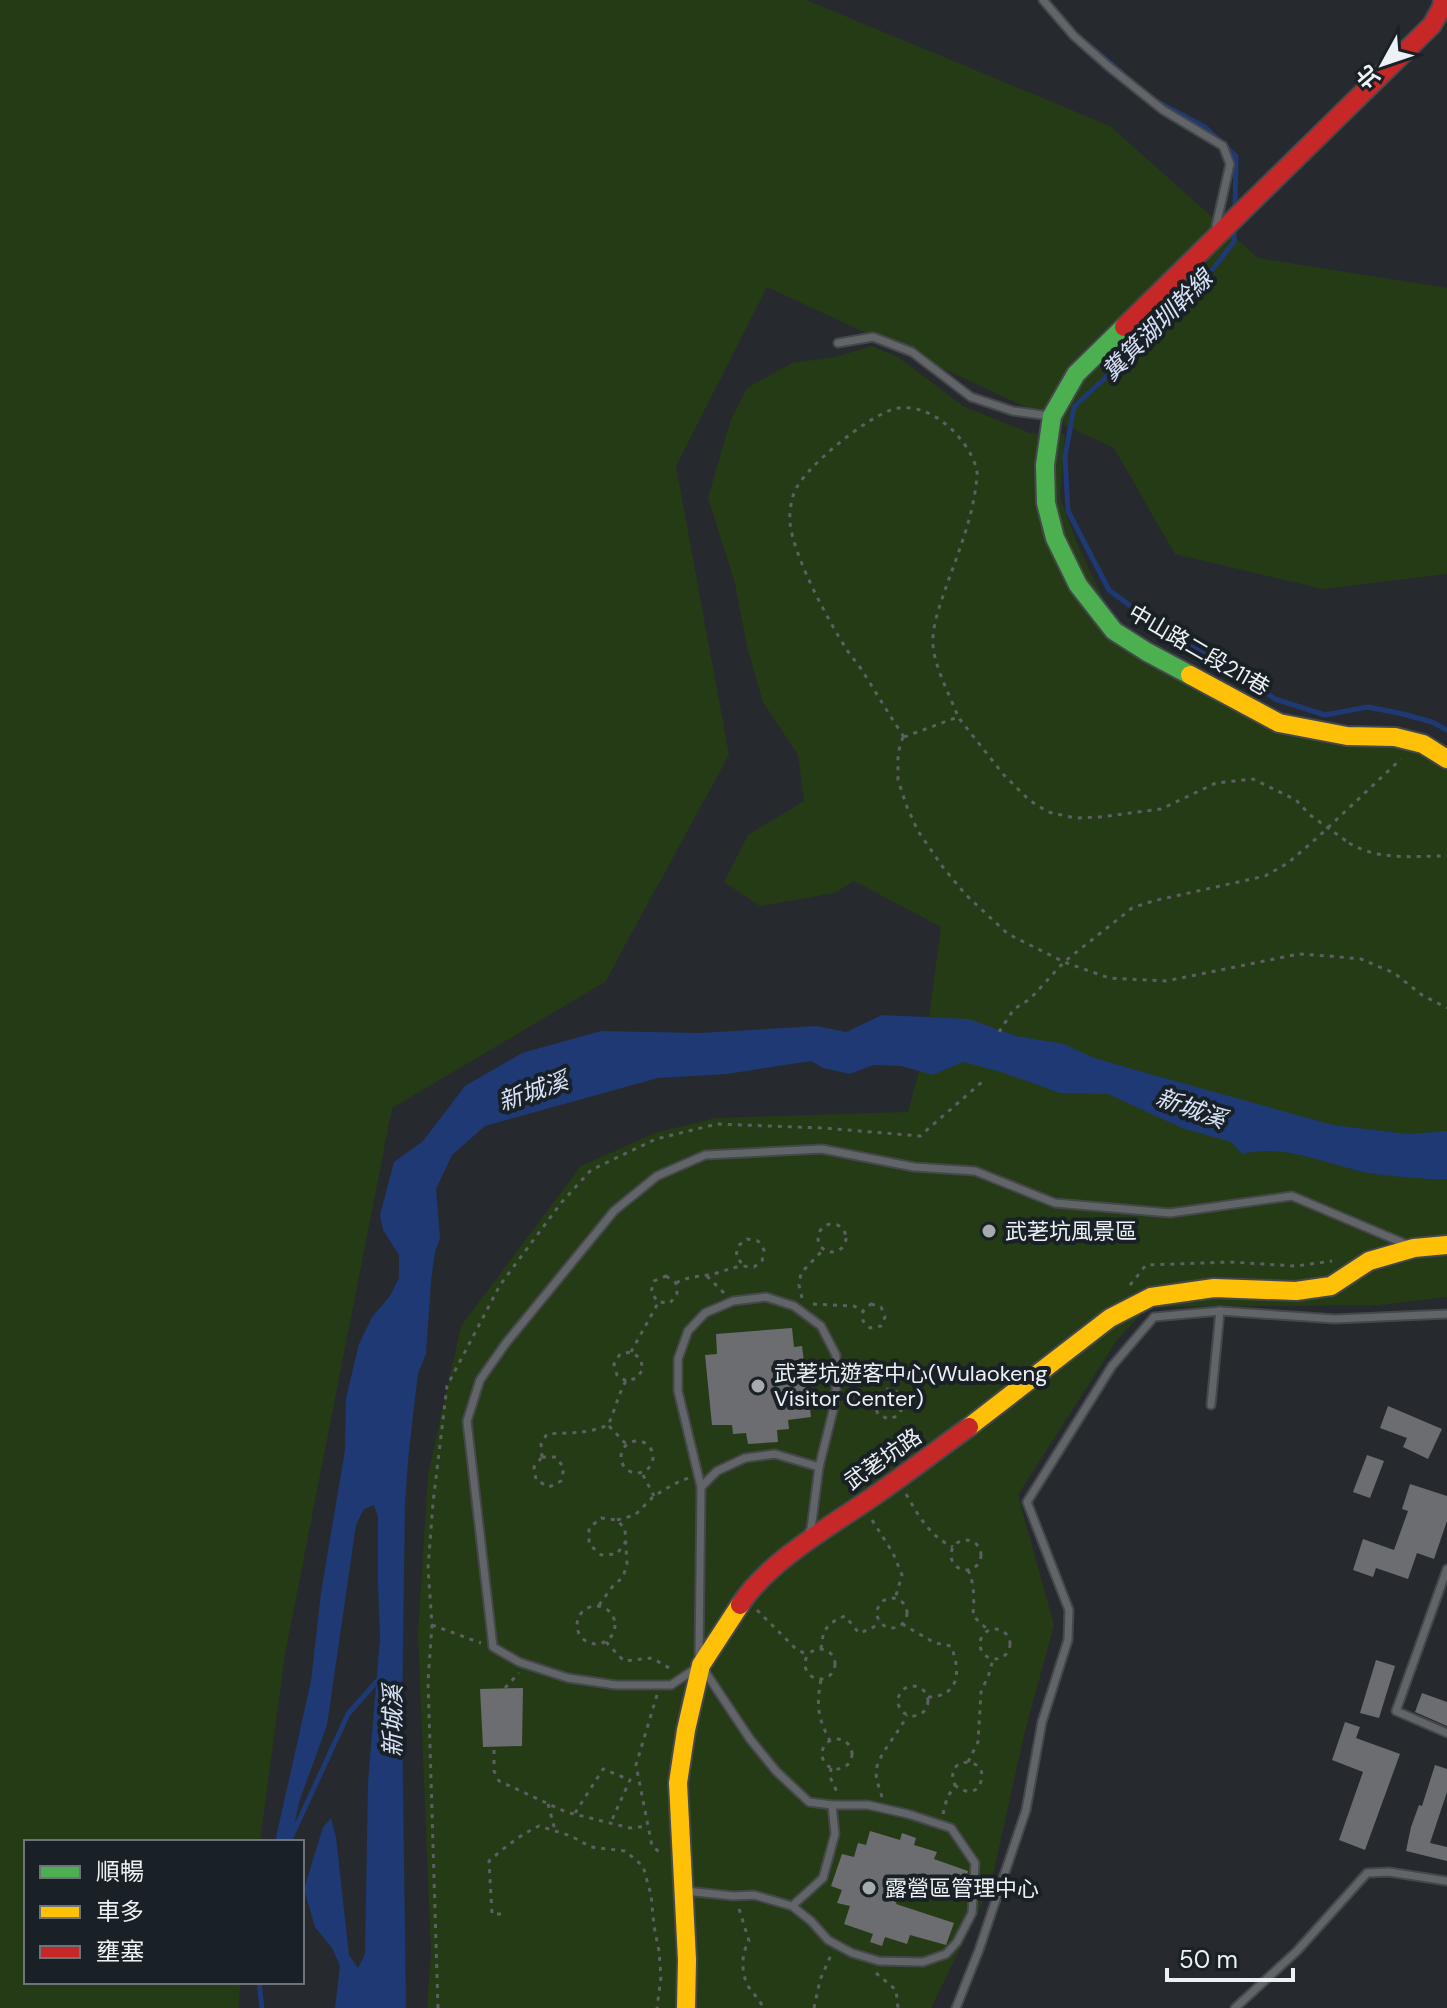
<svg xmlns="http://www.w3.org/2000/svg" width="1447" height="2008" font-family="'DM Sans','Noto Sans TC',sans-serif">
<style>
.green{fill:#253b15}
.water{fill:#1e3973}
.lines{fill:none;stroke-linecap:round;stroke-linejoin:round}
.stream{stroke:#1e3973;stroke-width:5}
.building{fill:#6b6d71}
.lane-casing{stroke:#44474b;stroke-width:11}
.fast-casing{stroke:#44474b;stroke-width:22}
.slow-casing{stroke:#44474b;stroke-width:22}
.jam-casing{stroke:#44474b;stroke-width:22}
.path{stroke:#5c6062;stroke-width:3;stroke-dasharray:4 6;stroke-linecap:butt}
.lane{stroke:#626568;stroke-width:7}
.fast{stroke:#4caf50;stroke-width:18}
.slow{stroke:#ffc107;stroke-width:18}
.jam{stroke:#c62828;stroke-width:18}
.path-bridge{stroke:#5c6062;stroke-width:3;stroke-dasharray:4 6;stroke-linecap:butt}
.poi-dot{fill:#a7abb0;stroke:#192127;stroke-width:3}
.labels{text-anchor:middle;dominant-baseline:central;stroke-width:8;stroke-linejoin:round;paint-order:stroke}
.street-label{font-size:22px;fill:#ecf1f6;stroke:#192127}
.poi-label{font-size:22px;fill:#ecf1f6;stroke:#192127;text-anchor:start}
.water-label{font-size:24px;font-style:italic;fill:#d9e3f7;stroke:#192127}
</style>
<rect width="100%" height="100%" fill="#262a2e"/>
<g class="green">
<path d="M0 0H806L1110 126 1258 258 1447 288V574L1323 589 1175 554 1114 448 767 287 676 466 729 755 605 982 392 1108 285 1654 260 1842H26V1982H241L238 2008H0Z"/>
<path d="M871 346 898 357 963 406 1030 433 1065 434 1060 498 1079 548 1101 594 1121 629 1283 716 1447 747V1297L1380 1305 1148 1307 1117 1340 1018 1495 1054 1625 1024 1735 990 1888 931 2008H427L431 1953 418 1633 428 1475 461 1326 581 1166 655 1133 715 1118 908 1112 924 1054 941 927 854 881 834 893 760 906 724 882 748 835 804 801 798 755 763 702 747 646 735 583 708 498 731 419 747 388 792 363 836 357Z"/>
</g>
<path class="water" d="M882 1015 969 1019 1016 1036 1064 1044 1092 1057 1132 1069 1333 1125 1408 1134 1447 1131V1179L1441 1180C1414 1177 1385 1177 1359 1171 1320 1162 1282 1144 1242 1154L1231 1142 1182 1128 1108 1094 1060 1093 1001 1072 963 1062 933 1075 901 1066 873 1065 850 1074 823 1068 811 1061 727 1074 658 1078 485 1126 452 1155 436 1189 440 1238 435 1252 431 1281 426 1354 418 1373 409 1450 405 1502 402 1715 406 2008H335L340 1966 332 1948 315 1927 304 1889 323 1827 331 1818 336 1837 349 1955 358 1968 365 1954 368 1782 380 1639 378 1582V1517L374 1505 364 1509 356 1525 327 1725 299 1802 291 1842H275L311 1681 321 1593 345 1450 346 1398 359 1344 372 1317 390 1296 399 1278V1255L383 1230 380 1215 394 1162 423 1141 465 1086 522 1053 601 1031 700 1033 816 1026 846 1032Z"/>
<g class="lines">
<g class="stream">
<path d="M1089 45 1121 72"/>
<path d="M1156 101 1205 127 1236 156 1235 208"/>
<path d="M1234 230V242L1189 299 1147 328 1122 362 1074 407 1065 457 1068 511 1109 590 1171 636 1232 668 1275 699 1325 715 1368 707 1403 714 1432 722 1447 730"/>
<path d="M289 1842 348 1714 379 1679"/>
<path d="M259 1982 262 2008"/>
</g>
</g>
<g class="building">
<path d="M792 1328 794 1347 802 1346 811 1417 788 1420 789 1429 777 1430 778 1442 748 1444 746 1433 733 1434 732 1425H712L705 1355 717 1354 716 1334Z"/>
<path d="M1388 1406 1442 1429 1428 1459 1403 1447 1407 1438 1380 1428Z"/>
<path d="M1367 1455 1384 1461 1370 1498 1353 1492Z"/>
<path d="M1410 1484 1447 1496V1521L1434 1559 1417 1553 1408 1579 1376 1568 1373 1577 1353 1570 1363 1539 1394 1550 1408 1511 1402 1509Z"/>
<path d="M1376 1660 1395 1666 1379 1718 1360 1713Z"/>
<path d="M523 1688 522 1746 483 1747 480 1689Z"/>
<path d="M1422 1693 1447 1702V1726L1415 1712Z"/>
<path d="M1345 1722 1360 1727 1356 1738 1400 1754 1365 1850 1339 1840 1363 1772 1332 1760Z"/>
<path d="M1435 1765 1447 1769V1792L1430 1843 1447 1847V1861L1406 1851 1411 1827 1419 1805 1422 1806Z"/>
<path d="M870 1831 900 1840 902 1833 916 1838 914 1845 937 1852 934 1859 968 1871 961 1897 904 1878 896 1904 954 1923 946 1945 910 1935 907 1944 885 1937 882 1946 870 1942 873 1934 844 1924 850 1906 837 1903 842 1890 831 1886 842 1854 854 1857 858 1843 866 1845Z"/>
</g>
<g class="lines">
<defs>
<g id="lane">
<path d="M1043 0 1074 36 1108 66 1163 110 1223 146 1230 164 1216 226"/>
<path d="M838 343 873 337 912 352 971 397 1013 411 1050 416"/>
<path d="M1211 1405 1220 1311"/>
<path d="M809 1532 811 1529 819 1467"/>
<path d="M1447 1569 1396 1711 1447 1733"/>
<path d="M699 1655 701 1487 678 1391V1359L688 1331 705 1313 733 1301 766 1297 794 1306 821 1326 836 1355V1390L833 1411 819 1467 775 1454 745 1458 717 1471 701 1487"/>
<path d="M695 1669 671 1685H616L568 1678 519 1662 493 1647 467 1421 480 1380 506 1343 614 1211 657 1176 705 1155 822 1149 914 1167 975 1171 1055 1203 1170 1213 1292 1196 1408 1245"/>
<path d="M704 1670 750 1739 776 1771 809 1802 832 1805H868L908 1814 951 1828 975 1863 972 1913 957 1942 946 1954 923 1962 879 1961 852 1953 828 1940 811 1921 792 1906"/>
<path d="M686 1891 734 1896 754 1895 792 1906 823 1878 835 1834 832 1805"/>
<path d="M956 2008 979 1950 1026 1810 1042 1722 1068 1640 1069 1610 1027 1502 1112 1366 1154 1317 1220 1311 1335 1319 1447 1314"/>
<path d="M1235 2008 1297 1951 1367 1873 1389 1872 1447 1881"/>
</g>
<path id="fast" d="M1124 327 1076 374 1052 416 1045 465 1046 503 1055 538 1078 585 1114 631 1147 652 1190 675"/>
<g id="slow">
<path d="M1190 675 1279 723 1347 736 1395 737 1423 744 1447 759"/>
<path d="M969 1427 1110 1318 1151 1297 1214 1288 1296 1291 1331 1286 1369 1261 1414 1248 1447 1245"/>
<path d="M686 2008 687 1960 678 1783 686 1730 701 1665 740 1605"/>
</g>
<g id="jam">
<path d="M1124 327 1432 25 1442 7 1443 0"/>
<path d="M740 1605C767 1562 832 1525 874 1496 906 1474 937 1450 969 1427"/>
</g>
</defs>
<use href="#lane" class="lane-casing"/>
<use href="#fast" class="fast-casing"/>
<use href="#slow" class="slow-casing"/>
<use href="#jam" class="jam-casing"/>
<g class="path">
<path d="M903 737 898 753V780L907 807 918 831 942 866 966 895 1008 934 1064 962 1109 978 1166 981 1299 954 1329 956 1361 959 1394 973 1422 995 1447 1008"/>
<path d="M904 737C890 716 878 696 865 675 860 666 853 659 847 650 828 620 794 558 790 523 789 515 791 501 794 493 803 468 868 416 894 409 929 400 967 437 976 467 978 473 977 479 976 485 972 520 957 556 945 590 940 605 934 621 933 637 931 662 949 692 958 717"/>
<path d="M904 737 958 717 1003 774 1029 800 1048 812 1075 818 1100 817 1161 809 1216 783 1253 779 1296 800 1310 815"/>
<path d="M1349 843C1379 861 1413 856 1447 856"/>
<path d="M999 1032 1014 1009 1030 999 1064 962 1132 908 1153 901 1265 876 1288 863 1318 837 1401 759"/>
<circle cx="832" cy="1238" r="14"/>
<path d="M666 1276 676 1283 677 1294 670 1303 658 1302 651 1292 654 1281Z"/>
<path d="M707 1276 724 1293"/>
<path d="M676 1283C687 1277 696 1277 708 1275 727 1272 732 1264 754 1267L762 1261 764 1250 758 1241 747 1239 738 1246 736 1256 743 1265"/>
<path d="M1130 1285 1146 1265 1230 1262 1296 1266 1332 1261"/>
<path d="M802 1298 799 1285 801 1273 823 1250"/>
<path d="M813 1304 854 1306 863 1311"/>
<path d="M871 1304 881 1307 885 1317 881 1326 870 1328 863 1321V1311Z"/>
<path d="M631 1352 658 1303"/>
<path d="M848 1392 876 1395 885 1389 895 1390C904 1399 905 1405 898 1416L888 1419 878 1414 874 1405 876 1395"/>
<path d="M609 1426 626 1444"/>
<circle cx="637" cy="1457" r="16"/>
<path d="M542 1457 541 1444 547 1434C572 1432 584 1435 608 1425 615 1411 618 1394 626 1381L637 1378 643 1369 640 1358 631 1352 620 1354 614 1364 617 1375 626 1381"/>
<path d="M542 1457H556L564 1468 561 1481 549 1487 536 1480 534 1467Z"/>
<path d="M643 1475 654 1496"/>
<path d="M906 1494C918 1515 930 1537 953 1547"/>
<path d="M617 1520 635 1515 654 1496 674 1484 688 1478"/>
<path d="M872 1520 893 1553 902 1575 895 1599"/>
<circle cx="966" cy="1555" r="15"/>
<path d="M968 1570C975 1585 974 1599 973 1616L988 1630"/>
<circle cx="892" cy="1613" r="15"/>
<path d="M599 1605 613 1586 623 1577 627 1564 625 1529 617 1520 601 1518 589 1528V1544L601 1555 617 1554 626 1541"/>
<circle cx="596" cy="1625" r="19"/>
<path d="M757 1610 795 1648 807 1655"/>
<path d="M902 1624 935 1643 951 1646C961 1671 960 1697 927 1697"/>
<path d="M432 1625 481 1643"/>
<circle cx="995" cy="1644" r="15"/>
<path d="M606 1642 624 1661 652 1658 671 1669"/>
<path d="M821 1649C823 1629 826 1624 845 1616L859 1633 871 1629 880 1622"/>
<circle cx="820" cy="1664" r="15"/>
<path d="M821 1680C816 1706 818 1718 830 1741"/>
<circle cx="913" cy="1701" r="15"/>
<path d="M505 1688 519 1673"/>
<path d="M657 1695 636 1765 652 1846 662 1854"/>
<circle cx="837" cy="1754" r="15"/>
<path d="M494 1750V1771L499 1781 566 1812 630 1828 648 1826"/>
<path d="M968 1762 978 1742 981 1692 989 1674 993 1659"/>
<path d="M831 1768 830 1777 837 1792 836 1795"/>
<path d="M882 1797C880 1790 876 1780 876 1772 877 1755 900 1732 907 1715"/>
<path d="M548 1804 555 1830"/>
<path d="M575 1813 603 1769 630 1780 611 1822"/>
<path d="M943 1814 947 1798 955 1785C942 1755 989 1756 981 1781 978 1795 963 1793 955 1785"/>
<path d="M739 1909 749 1941C741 1953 741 1973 748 1986 753 1994 760 1999 763 2008"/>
<path d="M501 1914H492L489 1861C505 1847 520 1835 539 1826L571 1836 591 1847 625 1851 643 1866 651 1895 654 1926 659 1951 661 1977 657 2008"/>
<path d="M876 1973 896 1990 898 2008"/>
<path d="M438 2008 428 1681 432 1625 428 1568 433 1503 447 1386 500 1285 561 1203 591 1170 656 1139 717 1124 824 1128 920 1136 982 1082"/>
<path d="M814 2008 820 1980 831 1955"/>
</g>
<use href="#lane" class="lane"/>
<use href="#fast" class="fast"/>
<use href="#slow" class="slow"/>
<use href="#jam" class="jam"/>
<path class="path-bridge" d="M1310 815 1349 843"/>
</g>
<g class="poi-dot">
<circle cx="989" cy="1231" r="8"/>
<circle cx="758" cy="1386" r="8"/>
<circle cx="869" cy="1888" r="8"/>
</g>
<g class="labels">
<g class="street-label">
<text transform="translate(1199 650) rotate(30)">中山路二段211巷</text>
<text transform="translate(883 1459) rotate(-35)">武荖坑路</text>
</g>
<g class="poi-label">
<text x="1005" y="1231">武荖坑風景區</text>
<text x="774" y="1373">武荖坑遊客中心(Wulaokeng<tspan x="774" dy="25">Visitor Center)</tspan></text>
<text x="885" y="1888">露營區管理中心</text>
</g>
<g class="water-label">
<text transform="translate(1157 325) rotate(-45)">糞箕湖圳幹線</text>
<text transform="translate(533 1091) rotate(-19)">新城溪</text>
<text transform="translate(1191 1108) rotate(20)">新城溪</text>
<text transform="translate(392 1721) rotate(-90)">新城溪</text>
</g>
</g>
<rect x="24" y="1840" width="280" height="144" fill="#192127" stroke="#6d747a" stroke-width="2"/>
<rect x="40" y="1866" width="40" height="12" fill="#4caf50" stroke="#6d747a" stroke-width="2"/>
<text x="96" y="1880" font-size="24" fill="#ecf1f6">順暢</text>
<rect x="40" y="1906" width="40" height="12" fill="#ffc107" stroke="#6d747a" stroke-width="2"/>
<text x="96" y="1920" font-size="24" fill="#ecf1f6">車多</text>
<rect x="40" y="1946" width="40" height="12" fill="#c62828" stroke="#6d747a" stroke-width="2"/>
<text x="96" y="1960" font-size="24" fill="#ecf1f6">壅塞</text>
<g transform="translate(1383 64) rotate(230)" stroke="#192127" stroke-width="6" paint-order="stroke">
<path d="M0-6L14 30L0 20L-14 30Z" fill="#ecf1f6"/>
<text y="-12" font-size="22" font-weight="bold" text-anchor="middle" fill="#ecf1f6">北</text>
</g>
<path d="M1167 1968v12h126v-12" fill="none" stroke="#ecf1f6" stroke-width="4"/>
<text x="1179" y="1968" font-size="24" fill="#ecf1f6" stroke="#192127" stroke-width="6" paint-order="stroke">50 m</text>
</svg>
